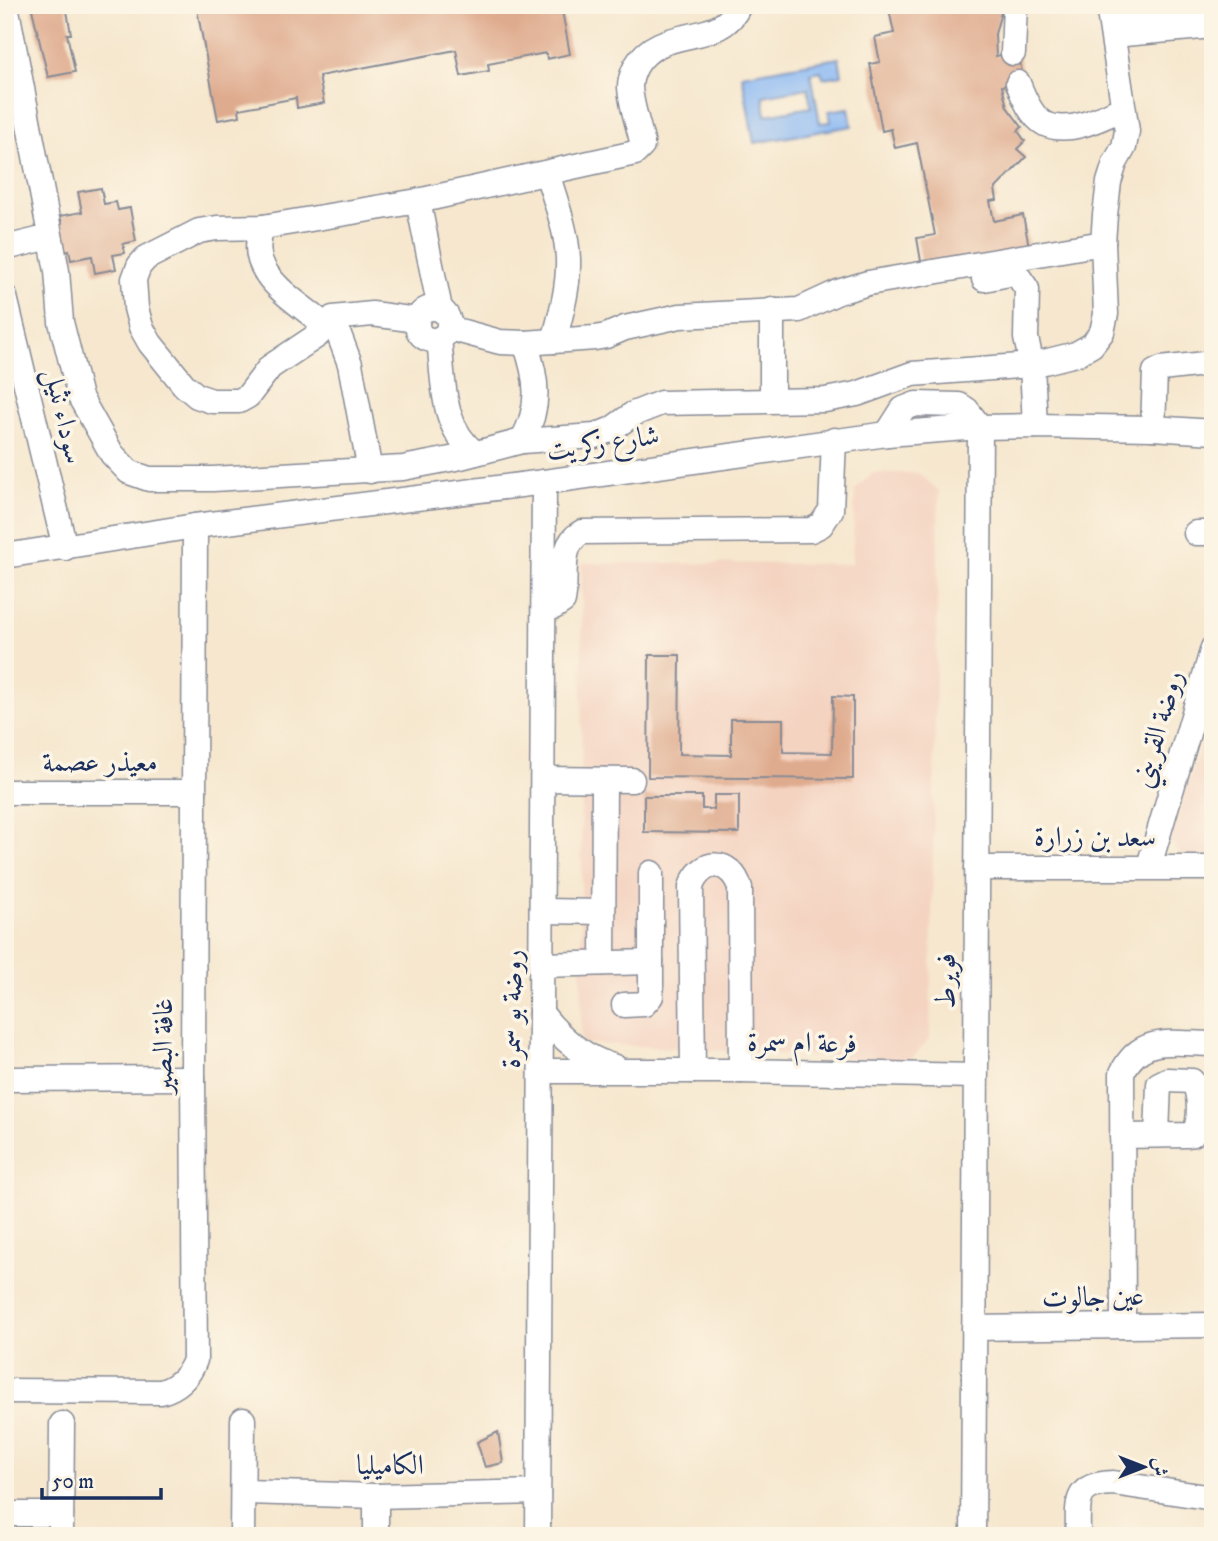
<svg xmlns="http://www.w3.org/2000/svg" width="1218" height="1541" font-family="'IM FELL DW Pica',Amiri,serif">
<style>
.built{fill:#f4d3c1}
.water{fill:#89b8f4;stroke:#5274a9;stroke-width:2;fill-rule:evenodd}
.building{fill:#dfab8e}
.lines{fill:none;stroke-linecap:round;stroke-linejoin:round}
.minor-casing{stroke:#888b96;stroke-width:27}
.minor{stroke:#fff;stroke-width:24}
.labels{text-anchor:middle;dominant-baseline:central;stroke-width:7;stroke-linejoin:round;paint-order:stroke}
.street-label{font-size:28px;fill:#1b2f5e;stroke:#fcf5e5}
</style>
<rect width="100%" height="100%" fill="#fcf5e5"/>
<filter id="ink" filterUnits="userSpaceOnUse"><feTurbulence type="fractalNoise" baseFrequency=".0143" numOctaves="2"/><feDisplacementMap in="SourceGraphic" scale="14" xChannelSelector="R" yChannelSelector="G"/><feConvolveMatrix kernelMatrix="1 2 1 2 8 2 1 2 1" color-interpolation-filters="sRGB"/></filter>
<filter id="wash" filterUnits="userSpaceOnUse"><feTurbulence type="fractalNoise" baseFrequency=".00686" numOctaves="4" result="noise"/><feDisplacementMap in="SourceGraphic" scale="28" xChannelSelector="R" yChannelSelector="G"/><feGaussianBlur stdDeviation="1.57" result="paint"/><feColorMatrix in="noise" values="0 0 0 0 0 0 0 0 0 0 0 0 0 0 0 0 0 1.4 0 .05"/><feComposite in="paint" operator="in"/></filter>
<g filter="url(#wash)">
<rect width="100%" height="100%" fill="#f6e7ce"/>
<g class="built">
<path d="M873 473H918L939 491 930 1038 910 1061 581 1043 582 563 852 564 855 490Z"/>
<path d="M1213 703V855L1182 856 1170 841Z"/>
</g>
<path class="water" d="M839 58 842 75 823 78 821 71 811 73 820 123 831 122 829 111 849 108 852 126 754 143 742 75ZM808 88 811 107 766 115 763 96Z"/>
<g id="blocks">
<g class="building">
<path d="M31 5H66L71 34H67L75 72 48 77Z"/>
<path d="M218 5H561L570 54 547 59 546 53 488 64 489 71 461 76 456 50 319 76 324 103 297 108 296 98 239 109 240 116 218 120 197 9Z"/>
<path d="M888 5H996L995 9 1001 12 995 34 996 56 1018 52 1024 82 1002 86 1007 107 1022 127 1018 131 1025 141 1017 149 1026 157 995 189 997 200 990 201 994 221 1023 215 1030 252 923 273 917 238 935 235 917 143 895 148 891 129 882 131 870 64 880 62 875 37 894 33Z"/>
<path d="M101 188 104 204 116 202 118 210 130 208 136 241 123 244 125 253 113 255 116 269 95 273 92 256 71 260 69 250 61 252 56 224 62 223 60 216 82 212 78 192Z"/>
<path d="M649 655H680L679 754 731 755V719H783V752L832 753 833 696 853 697V779L648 777Z"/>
<path d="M714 795H739V833L644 832V796H702V809H714Z"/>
<path d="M498 1432 503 1463 485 1467 477 1442Z"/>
</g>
</g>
</g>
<g filter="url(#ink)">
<use href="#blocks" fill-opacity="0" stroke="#888b96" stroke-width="2"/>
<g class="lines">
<defs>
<g id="minor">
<path d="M6 5 57 271 61 322 80 397 112 454 129 472 149 479H213L403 468 461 457 522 441 595 436 612 429 633 414 661 403 825 400 857 394 912 374 1032 365 1076 354 1092 345 1102 332 1106 314 1103 243 1105 215 1109 182 1115 163 1124 147 1127 131 1108 5"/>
<path d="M1110 16 1213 9"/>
<path d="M1113 35 1213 26"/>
<path d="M1013 53 1015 5"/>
<path d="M1018 83C1023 96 1031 117 1045 124 1069 135 1102 118 1123 108"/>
<path d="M547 173C555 200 567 230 568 259 569 287 561 314 554 341"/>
<path d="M418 201 440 309"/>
<path d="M263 227C243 270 289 296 317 319"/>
<path d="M5 248 50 237"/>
<path d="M984 279 1009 274 1018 276 1027 289 1026 338 1032 365 1035 426"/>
<path d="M5 297 65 548"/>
<circle cx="433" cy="324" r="16"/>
<path d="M772 310V400"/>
<path d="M333 318 372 314 417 320"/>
<path d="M449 328 500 342 525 343 595 338 606 336 625 328 680 316 799 310 838 292 868 283 1103 243"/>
<path d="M338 332 350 364 370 471"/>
<path d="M318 335 270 367 248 396 239 401H212L197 396 184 385 150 343 141 327 136 308 134 279 139 266 146 258 199 231 217 228 263 227 418 201 635 153 642 146V141C638 124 631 105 630 87 630 80 633 72 636 66 661 23 721 49 739 5"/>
<path d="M439 339C444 379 440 426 475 453"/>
<path d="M1153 428 1155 372 1161 369 1213 363"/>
<path d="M887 434 903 409 916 404 959 405 967 410 980 427 973 1536"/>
<path d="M522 441C541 407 538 379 525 343"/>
<path d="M1196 533H1213"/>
<path d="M5 556 195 526 544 482 887 434 980 427 1035 426 1153 428 1213 432"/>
<path d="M544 608 554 607 563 601C568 577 557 546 582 532L811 530 821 525 831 510 834 440"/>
<path d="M544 779 632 780"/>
<path d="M5 792H194"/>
<path d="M1149 866 1213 648"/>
<path d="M977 868H1213"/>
<path d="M543 911 603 912"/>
<path d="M603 963 604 780"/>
<path d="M542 965 651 962"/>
<path d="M624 1005 644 1004 651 996V873"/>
<path d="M541 1013C561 1039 584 1058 615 1067"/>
<path d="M541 1071H741L975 1076"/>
<path d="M693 1071 691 887C701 858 731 858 740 888L741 1071"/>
<path d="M5 1079 193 1078"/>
<path d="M1122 1136 1188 1135 1193 1134C1201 1123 1201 1091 1192 1081L1167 1080 1159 1084 1157 1135"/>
<path d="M1123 1326 1122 1073C1141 1033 1175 1044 1213 1044"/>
<path d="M974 1328 1213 1325"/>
<path d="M5 1391 161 1392C178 1387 189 1377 195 1360L193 1078 195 526"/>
<path d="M243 1492 376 1496 538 1492"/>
<path d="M376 1496V1536"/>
<path d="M5 1514H61"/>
<path d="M61 1536 62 1424"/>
<path d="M242 1536 243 1420"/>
<path d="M538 1536 544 482"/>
<path d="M1078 1536C1078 1503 1073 1484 1113 1483L1213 1498"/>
</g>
</defs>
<use href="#minor" class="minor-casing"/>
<use href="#minor" class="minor"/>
</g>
</g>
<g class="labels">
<g class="street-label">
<text transform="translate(64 416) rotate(77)">سوداء نثيل</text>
<text transform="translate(603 443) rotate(-8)">شارع زكريت</text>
<text transform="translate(1158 729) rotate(-74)">روضة القريني</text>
<text x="100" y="762">معيذر عصمة</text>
<text x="1095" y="837">سعد بن زرارة</text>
<text transform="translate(946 981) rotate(-89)">فويرط</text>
<text transform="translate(512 1009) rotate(-89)">روضة بو سمرة</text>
<text transform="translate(802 1043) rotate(1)">فرعة ام سمرة</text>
<text transform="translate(163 1046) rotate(-90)">غافة البصير</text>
<text transform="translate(1093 1297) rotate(-1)">عين جالوت</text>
<text x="390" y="1465">الكاميليا</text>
</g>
</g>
<rect width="1218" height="1541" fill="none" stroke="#fcf5e5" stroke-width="28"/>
<g transform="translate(1144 1467) rotate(90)" stroke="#fcf5e5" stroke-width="5" paint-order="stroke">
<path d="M0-5L12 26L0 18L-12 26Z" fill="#1b2f5e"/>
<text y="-10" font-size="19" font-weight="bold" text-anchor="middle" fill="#1b2f5e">ش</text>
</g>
<path d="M42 1488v10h119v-10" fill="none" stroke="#1b2f5e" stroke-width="3.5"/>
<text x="52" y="1488" font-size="21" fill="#1b2f5e" stroke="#fcf5e5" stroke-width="5" paint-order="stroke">50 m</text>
</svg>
